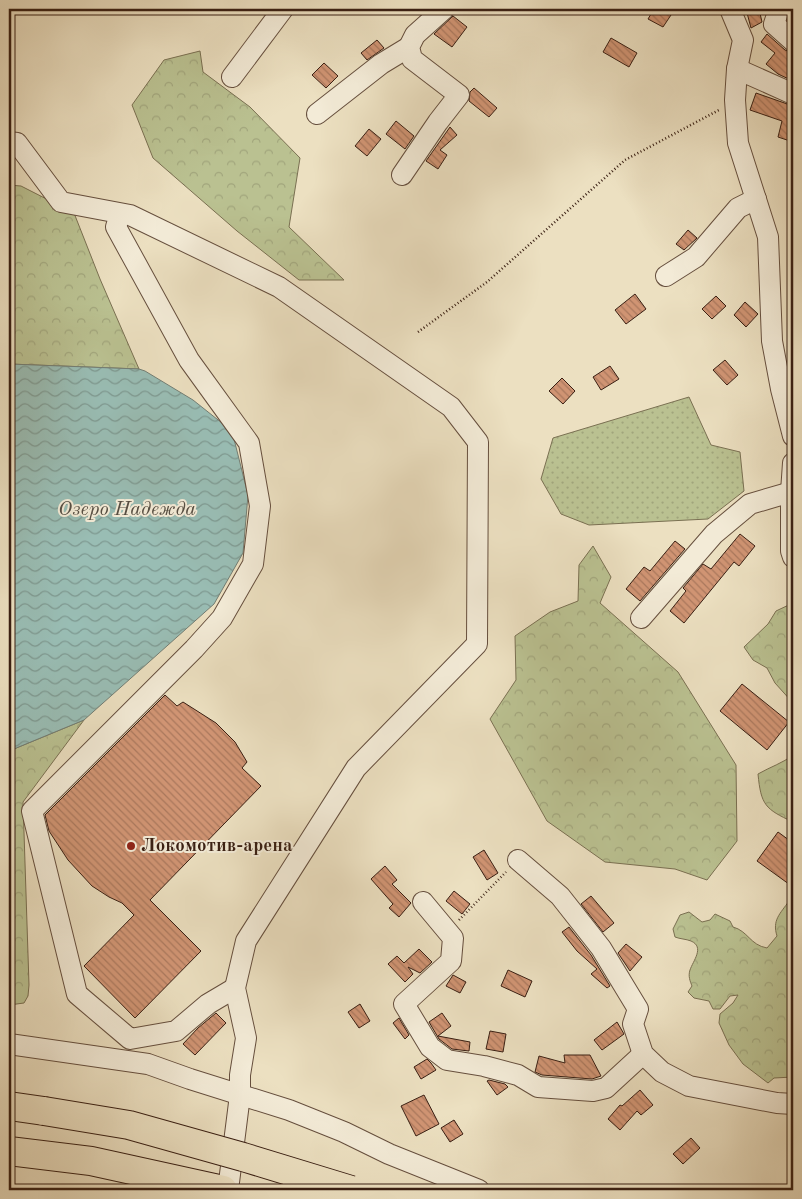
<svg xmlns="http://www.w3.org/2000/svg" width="802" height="1199" font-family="'Old Standard TT',serif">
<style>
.grass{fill:url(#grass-dots);stroke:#7a7052}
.forest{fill:url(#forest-crowns);stroke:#7a7052}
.water{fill:url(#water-waves);stroke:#737e74}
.building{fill:url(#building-back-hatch);stroke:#391f13}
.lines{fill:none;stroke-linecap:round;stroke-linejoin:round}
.minor-casing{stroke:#664f3e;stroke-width:22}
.highway-casing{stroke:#391f13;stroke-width:30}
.path{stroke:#391f13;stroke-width:2.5;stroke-dasharray:1 2.5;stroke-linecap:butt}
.minor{stroke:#f3ebd7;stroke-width:20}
.highway{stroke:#ece0c1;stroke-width:28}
.highway-bridge-casing{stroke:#391f13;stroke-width:30;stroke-linecap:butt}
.highway-bridge{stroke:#ece0c1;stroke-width:28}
.poi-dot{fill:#8f2418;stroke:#f3ebd7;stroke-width:2}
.labels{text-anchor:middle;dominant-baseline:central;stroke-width:4;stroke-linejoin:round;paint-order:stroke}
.poi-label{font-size:19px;font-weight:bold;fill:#391f13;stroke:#f3ebd7;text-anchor:start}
.water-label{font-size:20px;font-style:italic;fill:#564e43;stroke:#f3ebd7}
</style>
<defs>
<pattern id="grass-dots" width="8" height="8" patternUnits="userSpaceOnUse" patternTransform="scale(1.25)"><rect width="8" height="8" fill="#bac191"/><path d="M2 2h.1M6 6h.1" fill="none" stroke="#a1a57c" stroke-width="1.8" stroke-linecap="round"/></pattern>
<pattern id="forest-crowns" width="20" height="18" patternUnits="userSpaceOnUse" patternTransform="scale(1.25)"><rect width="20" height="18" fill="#bac191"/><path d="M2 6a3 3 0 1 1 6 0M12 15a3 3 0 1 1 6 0" fill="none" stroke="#a1a57c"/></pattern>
<pattern id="water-waves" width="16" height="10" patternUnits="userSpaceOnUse" patternTransform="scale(1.25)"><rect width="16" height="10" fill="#99bdb4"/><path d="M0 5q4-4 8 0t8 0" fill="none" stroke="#7e9991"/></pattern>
<pattern id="building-back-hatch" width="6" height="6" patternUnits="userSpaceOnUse" patternTransform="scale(1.25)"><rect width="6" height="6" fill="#d09473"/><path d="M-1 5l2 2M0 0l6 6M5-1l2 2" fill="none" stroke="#aa785d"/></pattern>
</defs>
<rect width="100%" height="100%" fill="#ece0c1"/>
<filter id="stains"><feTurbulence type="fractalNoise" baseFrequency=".004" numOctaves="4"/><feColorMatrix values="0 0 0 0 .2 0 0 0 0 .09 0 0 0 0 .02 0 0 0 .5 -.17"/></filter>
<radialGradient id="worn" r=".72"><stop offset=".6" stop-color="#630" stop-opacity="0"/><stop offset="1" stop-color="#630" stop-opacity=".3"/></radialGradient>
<path class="grass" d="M689 397 711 445 740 452 744 491 708 519 589 525 561 514 541 479 553 438Z"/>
<g class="forest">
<path d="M200 51 203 72 250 107 300 158 289 227 344 280H299L237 231 153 158 132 105 164 60Z"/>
<path d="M9 185 21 186 74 213 100 279 139 369 9 364Z"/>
<path d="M593 546 611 577 600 603 678 672 736 765 737 841 707 880 675 869 605 862 547 821 490 719 516 680 515 636 550 612 578 601 579 565Z"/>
<path d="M793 603V703L775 683 767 668 753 660 744 647 768 624 776 611Z"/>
<path d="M84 720 23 802 29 985 28 996 24 1003 9 1005V751Z"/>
<path d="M793 755V822C765 809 761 805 758 774 770 767 783 763 793 755Z"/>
<path d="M789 901H793V1077L774 1078 768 1083 743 1064 729 1045 719 1023 720 1014 733 1003 738 995 730 996 720 1009H713L709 1001 694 998 688 992 692 986C690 981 688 976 690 970 693 961 705 947 691 941 686 939 680 939 675 937L673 929 680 915 689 912 702 922 710 920 715 914 730 921 733 927C748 931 750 945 767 948L777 936C772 920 780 914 789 901Z"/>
</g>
<path class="water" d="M9 364 139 369 145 371 193 400 232 431 248 495 243 553 214 604 84 720 9 751Z"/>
<g class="building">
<path d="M654 9H675L663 27 648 19Z"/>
<path d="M746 9H759L762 22 751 28Z"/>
<path d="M453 16 467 27 452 47 434 34Z"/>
<path d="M767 34 785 50 793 53V81L778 74 766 64 775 53 761 42Z"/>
<path d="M611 38 637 53 629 67 603 52Z"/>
<path d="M377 40 384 48 367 60 361 53Z"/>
<path d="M324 63 338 76 326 88 312 75Z"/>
<path d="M474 88 497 108 489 117 469 101 470 92Z"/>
<path d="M756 93 793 106V142L778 137 782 121 750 110Z"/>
<path d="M396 121 414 136 405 149 386 134Z"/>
<path d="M450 127 457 135 440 150 447 155 438 169 426 161Z"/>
<path d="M369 129 381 139 367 156 355 146Z"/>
<path d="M688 230 697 238 684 250 676 244Z"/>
<path d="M635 294 646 309 626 324 615 310Z"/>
<path d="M716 296 726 306 712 319 702 309Z"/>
<path d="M745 302 758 314 746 327 734 315Z"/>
<path d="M725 360 738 375 727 385 713 370Z"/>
<path d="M610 366 619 379 601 390 593 377Z"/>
<path d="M562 378 575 391 563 404 549 391Z"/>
<path d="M740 534 755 546 739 566 734 562 684 623 670 611 686 591 683 588 703 564 711 569Z"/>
<path d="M675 541 685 549 640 601 626 589 644 567 650 571Z"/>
<path d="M742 684 789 722 767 750 720 711Z"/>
<path d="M165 695 177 706 183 702 216 723 235 742 247 762 242 768 261 786 150 900 201 951 135 1018 84 966 134 915 122 903 109 897 92 886 68 860 49 831 45 815Z"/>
<path d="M778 832 793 843V887L757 861Z"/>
<path d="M484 850 498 873 487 880 473 857Z"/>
<path d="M385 866 397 880 392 884 411 903 399 917 389 908 393 904 371 879Z"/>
<path d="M454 891 470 904 462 914 446 901Z"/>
<path d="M591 896 614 923 603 932 581 904Z"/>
<path d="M569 927 591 955 610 986 607 988 591 974 597 969 577 951 562 932Z"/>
<path d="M626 944 642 957 630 971 618 953Z"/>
<path d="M419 949 432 962 420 973 408 967 413 974 405 982 388 964 397 956 404 963Z"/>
<path d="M508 970 532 981 525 997 501 986Z"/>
<path d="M453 975 466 982 460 993 446 986Z"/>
<path d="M360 1004 370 1021 359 1028 348 1012Z"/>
<path d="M216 1013 226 1023 195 1055 183 1044 198 1028Z"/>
<path d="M442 1013 451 1026 438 1036 470 1042 469 1051 452 1049 439 1039 429 1022Z"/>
<path d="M399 1018 409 1035 405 1039 393 1023Z"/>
<path d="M617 1022 624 1034 602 1050 594 1040Z"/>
<path d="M490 1031 506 1034 503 1052 486 1049Z"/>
<path d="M564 1055H590L601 1076 592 1079 542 1075 535 1072 539 1056 565 1063Z"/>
<path d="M427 1059 431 1063 436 1070 421 1079 414 1067Z"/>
<path d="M489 1080 505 1084 508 1087 497 1095 487 1081Z"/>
<path d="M640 1090 653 1105 641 1115 637 1111 620 1130 608 1119 620 1105 622 1106Z"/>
<path d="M424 1095 439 1124 416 1136 401 1106Z"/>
<path d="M454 1120 463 1134 450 1142 441 1128Z"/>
<path d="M691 1138 700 1148 683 1164 673 1154Z"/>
</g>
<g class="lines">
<defs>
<g id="minor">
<path d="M730 9 743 40 737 69 735 100 738 143 768 237 772 341 781 389 793 436"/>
<path d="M779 9 774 24 793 41"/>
<path d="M737 69 793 94"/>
<path d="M232 77 283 9"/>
<path d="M317 114 381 64 409 47"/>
<path d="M9 142 17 143 61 202 130 215 279 287 451 407 478 442 477 644 356 768 246 941 235 988 246 1038 240 1075V1095L228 1190"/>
<path d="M402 175 438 122 459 95 412 59 409 47 415 35 444 9"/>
<path d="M120 214 116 227 189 360 249 443 260 506 253 564 222 618 194 649 32 811 77 994 130 1039 176 1031 208 1004 235 988"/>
<path d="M666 276 696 257 738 208 756 199"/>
<path d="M793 463 791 492V551L793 557"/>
<path d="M641 618 714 534 750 504 791 492"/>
<path d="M518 860 560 896 601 948 638 1009 633 1024 643 1054 662 1072 689 1086 777 1103 793 1104"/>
<path d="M423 902 453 938 451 961 404 1004 430 1047 447 1060 484 1066 518 1075 538 1087 593 1091 606 1088 643 1054"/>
<path d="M9 1044 148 1064 190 1079 289 1110 344 1132 389 1154 479 1190"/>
</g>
<g id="highway">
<path d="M9 1106 44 1111"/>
<path d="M9 1151 91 1161 223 1190"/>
</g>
</defs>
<use href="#minor" class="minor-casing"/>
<use href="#highway" class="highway-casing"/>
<g class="path">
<path d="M418 332 487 282 625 160 719 110"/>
<path d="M459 920 506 872"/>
</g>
<use href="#minor" class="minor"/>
<use href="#highway" class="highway"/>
<defs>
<path id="highway-bridge" d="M44 1111 129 1125 243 1157 351 1190"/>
</defs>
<use href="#highway-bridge" class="highway-bridge-casing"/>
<use href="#highway-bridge" class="highway-bridge"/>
</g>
<circle class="poi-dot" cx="131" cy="846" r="5"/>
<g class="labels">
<g class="poi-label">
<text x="141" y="846">Локомотив-арена</text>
</g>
<g class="water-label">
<text x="127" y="510">Озеро Надежда</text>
</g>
</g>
<rect width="802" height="1199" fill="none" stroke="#ece0c1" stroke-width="30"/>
<rect x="10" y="10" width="782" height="1179" fill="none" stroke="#391f13" stroke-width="2.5"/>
<rect x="15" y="15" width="772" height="1169" fill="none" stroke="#391f13"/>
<rect width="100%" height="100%" filter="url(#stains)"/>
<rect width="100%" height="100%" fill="url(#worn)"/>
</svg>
